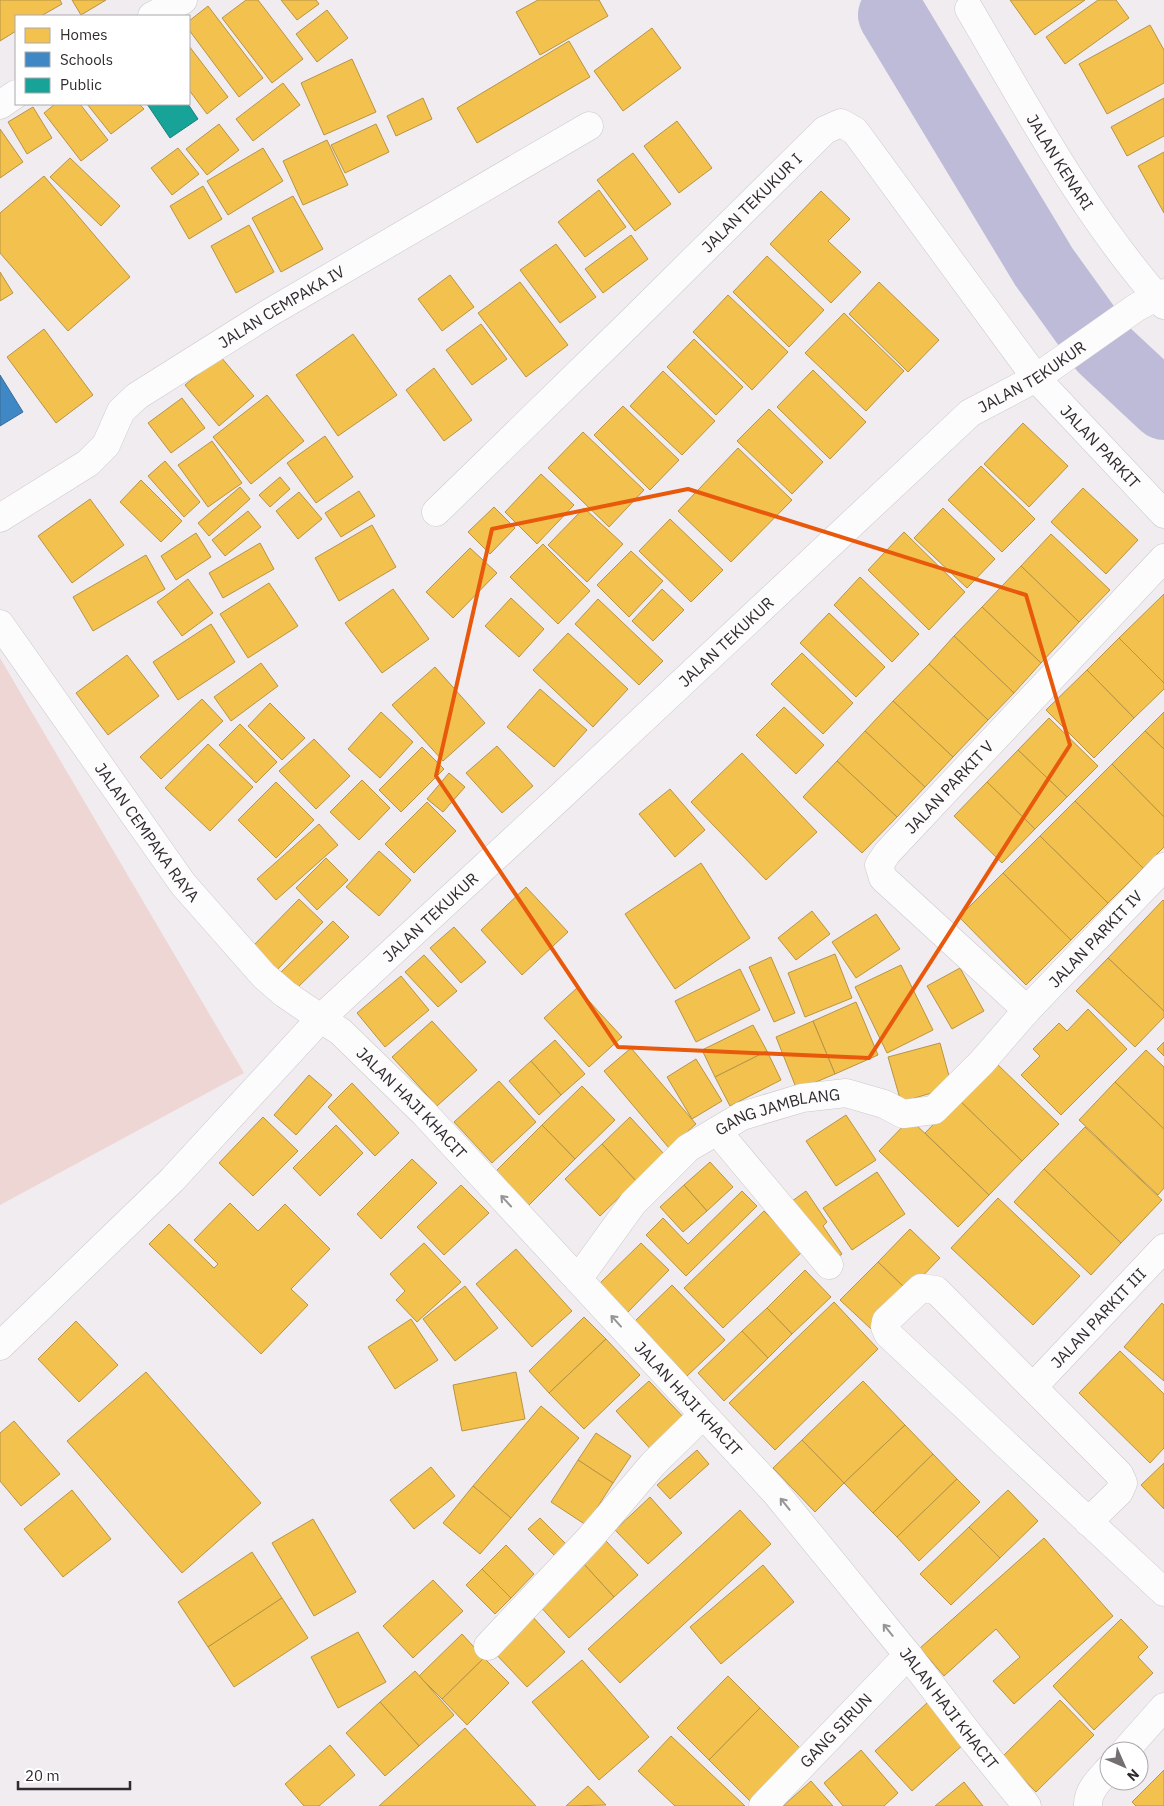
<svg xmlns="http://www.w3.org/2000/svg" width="1164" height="1806" font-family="'IBM Plex Sans',sans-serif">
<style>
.green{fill:#eed6d5}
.homes{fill:#f2c14e;stroke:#b89444}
.schools{fill:#3f88c5;stroke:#3a6c98}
.public{fill:#17a398;stroke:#1e7f78}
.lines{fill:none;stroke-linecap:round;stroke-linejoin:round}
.river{stroke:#bebbd8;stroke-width:68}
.minor-casing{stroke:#cbc8cb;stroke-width:29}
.minor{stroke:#fdfcfd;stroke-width:28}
.oneway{stroke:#969496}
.marked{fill:none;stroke:#e8590c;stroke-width:4;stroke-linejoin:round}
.labels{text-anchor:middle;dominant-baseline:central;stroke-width:5;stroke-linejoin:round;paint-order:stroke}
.street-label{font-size:16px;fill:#2f2b2e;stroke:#fff}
</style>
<rect width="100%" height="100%" fill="#f1ecf0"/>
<path class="green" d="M0 658 244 1073 0 1205Z"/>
<g class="homes">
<path d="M0 0H60L62 4 41 16H16V31L0 41Z"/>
<path d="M72 0H106L81 15Z"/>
<path d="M246 0H258L303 59 272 83 222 18Z"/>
<path d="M281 0H316L319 4 297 20Z"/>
<path d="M538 0H599L608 16 540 55 516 12Z"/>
<path d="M1010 0H1085L1035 35Z"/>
<path d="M1098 0H1116L1129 18 1065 64 1046 37Z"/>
<path d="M208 6 263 78 239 97 189 30V21Z"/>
<path d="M327 10 348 38 317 62 296 34Z"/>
<path d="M1150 25 1164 50V83L1107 114 1079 64Z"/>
<path d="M652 28 681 68 623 111 594 71Z"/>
<path d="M569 41 590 77 477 143 457 108Z"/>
<path d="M189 46 228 97 207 114 189 90Z"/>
<path d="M352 59 376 112 324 135 301 83Z"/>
<path d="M283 83 300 105 253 141 236 119Z"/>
<path d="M423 98 432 119 396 136 387 116Z"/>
<path d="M1164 98V136L1127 156 1111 127Z"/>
<path d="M55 104H80L108 140 81 161 44 113Z"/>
<path d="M87 104H139L144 109 111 134Z"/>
<path d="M33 107 52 138 27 154 8 122Z"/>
<path d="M677 121 712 168 679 193 644 146Z"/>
<path d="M219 124 239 150 207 175 186 149Z"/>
<path d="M376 124 389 152 345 173 331 145Z"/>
<path d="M0 129 23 162 0 178Z"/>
<path d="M327 140 348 185 303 205 283 161Z"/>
<path d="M178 148 199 174 172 195 151 168Z"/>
<path d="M263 148 283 181 228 215 207 181Z"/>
<path d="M1164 152V213L1138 166Z"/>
<path d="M633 153 671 204 635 231 597 180Z"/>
<path d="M70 158 120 206 101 226 50 177Z"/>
<path d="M44 176 130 277 68 331 0 253V213Z"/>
<path d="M203 186 222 219 189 239 170 206Z"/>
<path d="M599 190 626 227 585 257 558 222Z"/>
<path d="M821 191 850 219 828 241 861 272 831 303 770 244Z"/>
<path d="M293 196 323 249 281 272 252 218Z"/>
<path d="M249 225 274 272 236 293 211 246Z"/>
<path d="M631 235 648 259 603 293 585 269Z"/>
<path d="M556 244 596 297 560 323 520 270Z"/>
<path d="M767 256 824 310 789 347 733 292Z"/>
<path d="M0 272 13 293 0 301Z"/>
<path d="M450 275 474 307 442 331 418 299Z"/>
<path d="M520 282 568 345 526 377 478 313Z"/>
<path d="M879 282 939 340 908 372 849 314Z"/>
<path d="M728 295 788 352 752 390 693 332Z"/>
<path d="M844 313 904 371 866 411 805 353Z"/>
<path d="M481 324 507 359 472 385 446 350Z"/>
<path d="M44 329 93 395 56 423 7 357Z"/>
<path d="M353 334 397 395 338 436 296 375Z"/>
<path d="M694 339 743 387 716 415 667 367Z"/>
<path d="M220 356 254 396 219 426 185 385Z"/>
<path d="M434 368 472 420 444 441 406 390Z"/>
<path d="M813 370 866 422 830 459 777 407Z"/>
<path d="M663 371 715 421 682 455 630 406Z"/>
<path d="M267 395 304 441 251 484 213 437Z"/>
<path d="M182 398 205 428 171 453 148 423Z"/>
<path d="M623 406 679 460 650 490 594 435Z"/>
<path d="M769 409 823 462 792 494 737 441Z"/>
<path d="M1023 423 1068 466 1029 507 984 464Z"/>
<path d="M583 432 644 490 609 527 548 468Z"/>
<path d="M325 436 353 477 316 503 287 463Z"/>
<path d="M212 441 242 483 208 507 178 465Z"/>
<path d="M738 448 792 500 731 562 678 511Z"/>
<path d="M165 461 200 502 184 517 148 476Z"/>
<path d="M981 466 1035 519 1002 552 948 500Z"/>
<path d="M541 474 574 505 537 544 505 512Z"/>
<path d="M280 477 290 489 270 507 259 495Z"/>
<path d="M141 480 182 521 161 542 120 502Z"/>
<path d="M240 487 250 499 209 536 198 523Z"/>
<path d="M1083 488 1138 540 1106 574 1051 522Z"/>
<path d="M359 491 375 516 341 537 325 513Z"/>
<path d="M299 492 322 519 298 539 276 511Z"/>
<path d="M90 499 124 545 72 583 38 536Z"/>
<path d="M494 507 515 528 490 554 468 532Z"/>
<path d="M584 508 623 544 587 582 548 545Z"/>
<path d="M943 508 995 559 967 588 914 538Z"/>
<path d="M248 511 261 527 225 556 212 540Z"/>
<path d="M670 519 723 570 691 602 639 551Z"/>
<path d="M372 525 396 567 339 601 315 558Z"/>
<path d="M904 532 965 592 929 630 868 570Z"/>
<path d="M196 533 211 557 176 580 161 556Z"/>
<path d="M1051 534 1110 590 1079 622 1021 566Z"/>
<path d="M260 543 274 569 223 598 209 573Z"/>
<path d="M543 544 590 591 558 624 510 577Z"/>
<path d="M470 548 497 573 453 618 426 592Z"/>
<path d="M631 551 663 581 629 617 597 585Z"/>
<path d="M146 555 165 589 93 631 73 597Z"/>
<path d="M1021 566 1079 622 1041 663 982 607Z"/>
<path d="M860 577 919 634 892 662 834 605Z"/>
<path d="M188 579 213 613 182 636 157 602Z"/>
<path d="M269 583 298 626 248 658 220 614Z"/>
<path d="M393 589 429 639 382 673 345 623Z"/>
<path d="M662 589 684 610 653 641 632 621Z"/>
<path d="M1164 594V683L1119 638Z"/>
<path d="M511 598 544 629 519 657 485 626Z"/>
<path d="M598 599 663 661 639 685 575 624Z"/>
<path d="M982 607 1041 663 1014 693 954 636Z"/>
<path d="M829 613 885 667 856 697 800 643Z"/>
<path d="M211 624 235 662 178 700 153 662Z"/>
<path d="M568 633 628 689 593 727 533 670Z"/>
<path d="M954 636 1014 693 988 720 929 664Z"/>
<path d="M1119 638 1164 683V689L1134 718 1087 670Z"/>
<path d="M802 653 853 703 823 734 771 684Z"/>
<path d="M127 655 159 696 108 735 76 693Z"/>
<path d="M261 663 278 686 231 721 214 697Z"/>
<path d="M929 664 988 720 953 757 893 701Z"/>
<path d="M435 667 485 723 443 761 392 705Z"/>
<path d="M1087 670 1134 718 1094 758 1046 710Z"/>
<path d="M540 689 587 730 554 767 507 727Z"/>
<path d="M202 699 223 721 161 779 140 757Z"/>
<path d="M893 701 953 757 925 787 865 731Z"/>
<path d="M270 703 305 738 282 760 248 726Z"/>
<path d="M784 707 824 745 796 774 756 735Z"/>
<path d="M381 712 413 742 380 778 348 749Z"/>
<path d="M1164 712V749L1145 731Z"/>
<path d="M1049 718 1098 766 1067 797 1018 750Z"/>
<path d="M240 724 277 762 256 783 219 745Z"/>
<path d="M865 731 925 787 897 817 837 761Z"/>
<path d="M1145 731 1164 749V817L1112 764Z"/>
<path d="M314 739 350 776 316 809 279 771Z"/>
<path d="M208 744 253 787 210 831 165 788Z"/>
<path d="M497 746 533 786 502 813 466 773Z"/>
<path d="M422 747 444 769 401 812 379 790Z"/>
<path d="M1018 750 1067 797 1035 829 987 782Z"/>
<path d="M742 753 817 832 766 880 691 802Z"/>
<path d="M837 761 897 817 862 853 803 797Z"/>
<path d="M1112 764 1164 817V847L1143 868 1075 801Z"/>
<path d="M449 773 465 787 443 812 427 799Z"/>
<path d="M362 780 390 808 359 840 330 812Z"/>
<path d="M276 782 314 820 276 858 238 820Z"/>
<path d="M987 782 1035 829 1002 863 954 816Z"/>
<path d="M670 789 705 830 675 857 639 814Z"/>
<path d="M1075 801 1143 868 1108 903 1040 836Z"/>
<path d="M427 802 456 831 414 873 385 844Z"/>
<path d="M319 824 338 845 276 900 257 879Z"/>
<path d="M1040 836 1108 903 1071 940 1003 873Z"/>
<path d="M379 851 411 880 379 916 346 887Z"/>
<path d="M326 858 348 880 317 910 296 888Z"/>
<path d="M701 863 750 938 675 989 625 914Z"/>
<path d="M1003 873 1071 940 1026 985 959 917Z"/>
<path d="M526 887 568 932 522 975 481 930Z"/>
<path d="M299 899 323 922 275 972 251 948Z"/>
<path d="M1163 900 1164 901V1011L1108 958Z"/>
<path d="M812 911 830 934 796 960 778 938Z"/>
<path d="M876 914 900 949 856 978 832 942Z"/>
<path d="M333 921 349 937 294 991 278 975Z"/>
<path d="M454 927 486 962 461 983 430 948Z"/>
<path d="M835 954 852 998 805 1017 788 973Z"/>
<path d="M424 955 457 991 438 1007 405 972Z"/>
<path d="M771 957 795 1013 774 1022 749 967Z"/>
<path d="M1108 958 1164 1011V1017L1135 1047 1076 991Z"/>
<path d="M901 965 933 1030 887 1053 855 987Z"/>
<path d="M960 968 984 1011 952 1029 927 986Z"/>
<path d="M740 969 760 1010 696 1042 675 1001Z"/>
<path d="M401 976 429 1010 385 1047 357 1013Z"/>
<path d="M577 988 622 1037 589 1067 544 1018Z"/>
<path d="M856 1002 878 1055 835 1074 813 1021Z"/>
<path d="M1088 1009 1127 1049 1061 1115 1021 1075 1040 1056 1033 1049 1059 1023 1067 1031Z"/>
<path d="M432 1021 477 1070 437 1106 392 1057Z"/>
<path d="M813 1021 835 1074 797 1090 776 1037Z"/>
<path d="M753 1025 767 1051 715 1077 702 1050Z"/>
<path d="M555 1040 585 1074 561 1095 531 1061Z"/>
<path d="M1164 1042V1056L1157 1049Z"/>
<path d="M940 1043 952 1087 901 1102 888 1057Z"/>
<path d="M631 1048 696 1124 669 1148 604 1071Z"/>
<path d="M1146 1050 1164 1067V1129L1115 1082Z"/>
<path d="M767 1051 781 1080 730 1106 715 1077Z"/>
<path d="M696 1059 722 1101 692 1119 667 1077Z"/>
<path d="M531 1061 561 1095 539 1115 509 1081Z"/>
<path d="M995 1062 1059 1124 1022 1161 958 1099Z"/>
<path d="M309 1075 332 1095 296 1135 274 1115Z"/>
<path d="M499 1081 536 1122 492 1163 454 1122Z"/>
<path d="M1115 1082 1164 1129V1188L1158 1195 1079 1120Z"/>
<path d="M352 1083 399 1133 375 1156 328 1107Z"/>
<path d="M582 1086 615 1120 575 1159 542 1125Z"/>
<path d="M958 1099 1022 1161 989 1195 925 1133Z"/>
<path d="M846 1115 876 1160 836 1186 806 1141Z"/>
<path d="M263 1117 298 1151 253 1196 219 1163Z"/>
<path d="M630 1117 664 1154 636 1181 602 1144Z"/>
<path d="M910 1119 989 1195 958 1227 879 1151Z"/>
<path d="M336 1125 363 1153 320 1196 293 1168Z"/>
<path d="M542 1125 575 1159 528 1206 495 1172Z"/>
<path d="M1085 1127 1162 1200 1121 1243 1044 1169Z"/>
<path d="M602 1144 636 1181 600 1216 565 1179Z"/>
<path d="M412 1159 437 1183 381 1239 357 1214Z"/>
<path d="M710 1162 733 1187 707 1211 684 1185Z"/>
<path d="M1044 1169 1121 1243 1091 1275 1014 1202Z"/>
<path d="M877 1172 905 1214 852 1250 823 1208Z"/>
<path d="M461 1185 489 1213 444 1255 417 1227Z"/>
<path d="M684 1185 707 1211 683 1232 660 1207Z"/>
<path d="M742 1191 757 1206 686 1276 646 1235 663 1218 688 1244Z"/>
<path d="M806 1191 827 1222 823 1226 842 1254 830 1263 788 1204Z"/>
<path d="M998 1198 1080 1276 1033 1325 951 1248Z"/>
<path d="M230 1203 258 1231 285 1204 330 1249 291 1289 308 1305 261 1354 149 1244 169 1224 214 1268 218 1264 194 1240Z"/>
<path d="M764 1211 803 1251 723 1328 684 1288Z"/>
<path d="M910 1229 940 1258 908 1291 878 1262Z"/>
<path d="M424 1243 461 1282 417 1322 396 1300 405 1291 390 1274Z"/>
<path d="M641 1243 669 1270 626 1314 597 1286Z"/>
<path d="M516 1249 572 1311 532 1347 476 1284Z"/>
<path d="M878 1262 908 1291 871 1329 840 1300Z"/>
<path d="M805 1270 831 1297 792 1334 767 1308Z"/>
<path d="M672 1285 725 1340 687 1376 634 1322Z"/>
<path d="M465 1286 498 1328 455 1361 423 1319Z"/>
<path d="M834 1302 878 1349 775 1450 729 1403Z"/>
<path d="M1162 1303 1164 1305V1381L1124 1347Z"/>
<path d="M767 1308 792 1334 768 1358 742 1331Z"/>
<path d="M584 1317 606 1339 549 1393 529 1371Z"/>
<path d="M411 1319 438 1360 395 1389 368 1347Z"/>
<path d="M76 1321 118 1365 79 1402 38 1359Z"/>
<path d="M742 1331 768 1358 724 1401 698 1373Z"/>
<path d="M606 1339 640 1375 584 1429 549 1393Z"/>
<path d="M1120 1351 1164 1394V1448L1150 1463 1079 1393Z"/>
<path d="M146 1372 261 1503 182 1573 67 1441Z"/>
<path d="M516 1372 525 1419 462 1431 453 1385Z"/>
<path d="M649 1381 689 1423 655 1454 616 1411Z"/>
<path d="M863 1381 905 1425 844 1483 802 1440Z"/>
<path d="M541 1406 579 1438 511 1518 473 1486Z"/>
<path d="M14 1421 60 1474 21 1506 0 1481V1433Z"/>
<path d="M905 1425 933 1454 873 1513 844 1483Z"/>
<path d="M596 1433 631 1456 613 1483 578 1460Z"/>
<path d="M802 1440 844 1483 815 1512 773 1468Z"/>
<path d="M697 1450 709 1464 670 1499 657 1485Z"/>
<path d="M933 1454 957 1479 897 1537 873 1513Z"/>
<path d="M578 1460 613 1483 586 1525 551 1502Z"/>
<path d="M1164 1463V1509L1141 1485Z"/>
<path d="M431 1467 455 1496 414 1529 390 1500Z"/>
<path d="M957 1479 980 1502 919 1561 897 1537Z"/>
<path d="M473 1486 511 1518 480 1554 443 1523Z"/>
<path d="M72 1490 111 1539 63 1577 24 1529Z"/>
<path d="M1008 1490 1038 1521 1000 1558 969 1527Z"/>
<path d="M650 1497 682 1533 648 1564 615 1530Z"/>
<path d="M740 1510 771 1544 620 1683 588 1649Z"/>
<path d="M540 1518 567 1545 555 1556 528 1529Z"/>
<path d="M313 1519 356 1592 314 1616 272 1543Z"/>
<path d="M969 1527 1000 1558 951 1605 920 1574Z"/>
<path d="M1044 1538 1113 1616 1014 1704 993 1681 1020 1657 996 1629 944 1676 920 1648Z"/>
<path d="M606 1541 638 1575 614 1597 583 1563Z"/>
<path d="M506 1545 534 1574 511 1598 482 1569Z"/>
<path d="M252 1552 282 1598 208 1647 178 1602Z"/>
<path d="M583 1563 614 1597 569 1638 538 1604Z"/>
<path d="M763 1565 794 1602 721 1664 690 1627Z"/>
<path d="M482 1569 511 1598 495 1614 466 1585Z"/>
<path d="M433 1580 463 1611 413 1658 383 1626Z"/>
<path d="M282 1598 308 1638 234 1687 208 1647Z"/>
<path d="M531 1615 565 1652 527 1687 493 1651Z"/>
<path d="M1121 1619 1148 1647 1138 1657 1153 1673 1094 1730 1053 1686Z"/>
<path d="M358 1632 386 1682 338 1708 311 1657Z"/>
<path d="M462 1634 484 1658 442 1699 419 1676Z"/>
<path d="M484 1658 509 1683 467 1725 442 1699Z"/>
<path d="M582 1660 649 1737 599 1780 532 1702Z"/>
<path d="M415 1671 454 1715 419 1746 380 1702Z"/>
<path d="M728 1676 760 1708 709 1760 677 1728Z"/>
<path d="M1060 1700 1094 1735 1036 1792 1002 1757Z"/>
<path d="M380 1702 419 1746 385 1776 346 1733Z"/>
<path d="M928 1702 965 1743 912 1791 875 1751Z"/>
<path d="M760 1708 805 1753 754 1805 709 1760Z"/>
<path d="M465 1728 536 1806H379Z"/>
<path d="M671 1736 745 1806H675L638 1771Z"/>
<path d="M330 1745 355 1775 319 1806H304L285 1784Z"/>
<path d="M861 1750 898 1793 884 1806H843L824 1783Z"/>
<path d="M1164 1770V1806H1136L1132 1802Z"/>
<path d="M811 1781 833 1806H783Z"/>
<path d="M964 1782 983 1806H935Z"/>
<path d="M588 1786 606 1805 566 1806Z"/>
</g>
<path class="schools" d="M0 375 23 412 0 426Z"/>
<path class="public" d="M147 104H188L198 119 170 138Z"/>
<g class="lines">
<path class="river" d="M892 15 1044 267 1103 349 1164 406"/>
<defs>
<g id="minor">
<path id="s1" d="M969 9C1029 111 1085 216 1164 305"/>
<path d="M152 16 183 0"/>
<path d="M0 105 16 94"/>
<path id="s2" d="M436 512 628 325 825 130 841 123 855 131 1036 378 1164 514"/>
<path id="s3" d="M0 518 88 463 106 445 121 411 137 396 269 313 589 126"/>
<path id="s4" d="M0 624 183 884 264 976 285 994 341 1032 424 1113 775 1492 908 1655 975 1742 1027 1806"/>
<path id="s5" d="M1027 1010 883 878 879 865 887 853 1164 558"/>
<path d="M717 1131 829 1265"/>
<path id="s6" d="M578 1279 633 1203 688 1148 742 1116 802 1098 846 1093 884 1104 903 1114 934 1110 982 1062 1027 1010 1164 867"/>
<path id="s7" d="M0 1346 172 1180 321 1018 559 798 970 413 1036 378 1137 307 1164 293"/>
<path id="s8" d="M1033 1387 1164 1248"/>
<path d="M1088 1522 1119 1492 1123 1483 1119 1474 936 1290 921 1288 886 1321 885 1327 888 1334 1164 1592"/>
<path d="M488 1646 590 1538 653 1464 703 1415"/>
<path d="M1125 1751 1164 1707"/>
<path id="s9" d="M763 1806 908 1655"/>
<path d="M1088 1806C1087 1791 1100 1779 1109 1769"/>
</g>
</defs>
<use href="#minor" class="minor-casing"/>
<use href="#minor" class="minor"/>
</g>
<defs><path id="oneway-shaft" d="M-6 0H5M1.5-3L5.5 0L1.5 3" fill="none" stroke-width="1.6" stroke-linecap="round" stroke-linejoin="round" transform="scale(1.25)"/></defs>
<g class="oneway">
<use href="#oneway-shaft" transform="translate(506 1201) rotate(-133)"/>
<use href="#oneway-shaft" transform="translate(616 1321) rotate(-132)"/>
<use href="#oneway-shaft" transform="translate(785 1504) rotate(-129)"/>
<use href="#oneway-shaft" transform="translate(888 1630) rotate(-129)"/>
</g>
<path class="marked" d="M688 489 1026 595 1070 745 869 1058 618 1047 436 776 492 529Z"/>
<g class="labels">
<g class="street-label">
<text stroke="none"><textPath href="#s1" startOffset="178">JALAN KENARI</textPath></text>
<text stroke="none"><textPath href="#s2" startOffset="442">JALAN TEKUKUR I</textPath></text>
<text stroke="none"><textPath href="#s3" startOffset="358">JALAN CEMPAKA IV</textPath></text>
<text stroke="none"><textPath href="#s7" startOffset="1418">JALAN TEKUKUR</textPath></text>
<text stroke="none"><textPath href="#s2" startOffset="979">JALAN PARKIT</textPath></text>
<text stroke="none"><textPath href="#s7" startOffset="1012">JALAN TEKUKUR</textPath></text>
<text stroke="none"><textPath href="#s5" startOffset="314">JALAN PARKIT V</textPath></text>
<text stroke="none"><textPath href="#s4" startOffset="255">JALAN CEMPAKA RAYA</textPath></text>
<text stroke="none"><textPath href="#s7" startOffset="608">JALAN TEKUKUR</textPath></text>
<text stroke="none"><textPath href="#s6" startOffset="669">JALAN PARKIT IV</textPath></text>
<text stroke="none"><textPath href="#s4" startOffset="636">JALAN HAJI KHACIT</textPath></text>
<text stroke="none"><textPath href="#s6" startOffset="270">GANG JAMBLANG</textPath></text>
<text stroke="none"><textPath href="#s8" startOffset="95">JALAN PARKIT III</textPath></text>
<text stroke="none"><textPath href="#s4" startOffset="1041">JALAN HAJI KHACIT</textPath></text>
<text stroke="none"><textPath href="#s4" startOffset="1446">JALAN HAJI KHACIT</textPath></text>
<text stroke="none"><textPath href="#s9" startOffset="105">GANG SIRUN</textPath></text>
</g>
</g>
<rect x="15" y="15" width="175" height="90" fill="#ffffff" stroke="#acaaab"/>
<rect x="25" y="28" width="25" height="15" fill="#f2c14e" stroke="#acaaab"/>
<text x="60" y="40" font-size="15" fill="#2f2b2e">Homes</text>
<rect x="25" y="52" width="25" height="15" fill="#3f88c5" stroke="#acaaab"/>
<text x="60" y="65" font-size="15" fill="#2f2b2e">Schools</text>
<rect x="25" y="78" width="25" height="15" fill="#17a398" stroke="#acaaab"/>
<text x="60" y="90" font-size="15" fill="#2f2b2e">Public</text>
<g transform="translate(1124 1766) rotate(135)"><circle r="24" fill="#ffffff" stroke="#acaaab"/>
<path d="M0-4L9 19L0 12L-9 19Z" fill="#736f72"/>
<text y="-8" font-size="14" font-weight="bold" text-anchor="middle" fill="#2f2b2e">N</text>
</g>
<path d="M18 1781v8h112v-8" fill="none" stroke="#2f2b2e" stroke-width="2.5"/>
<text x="25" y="1781" font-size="15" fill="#2f2b2e" stroke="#ffffff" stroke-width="4" paint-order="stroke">20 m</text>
</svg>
